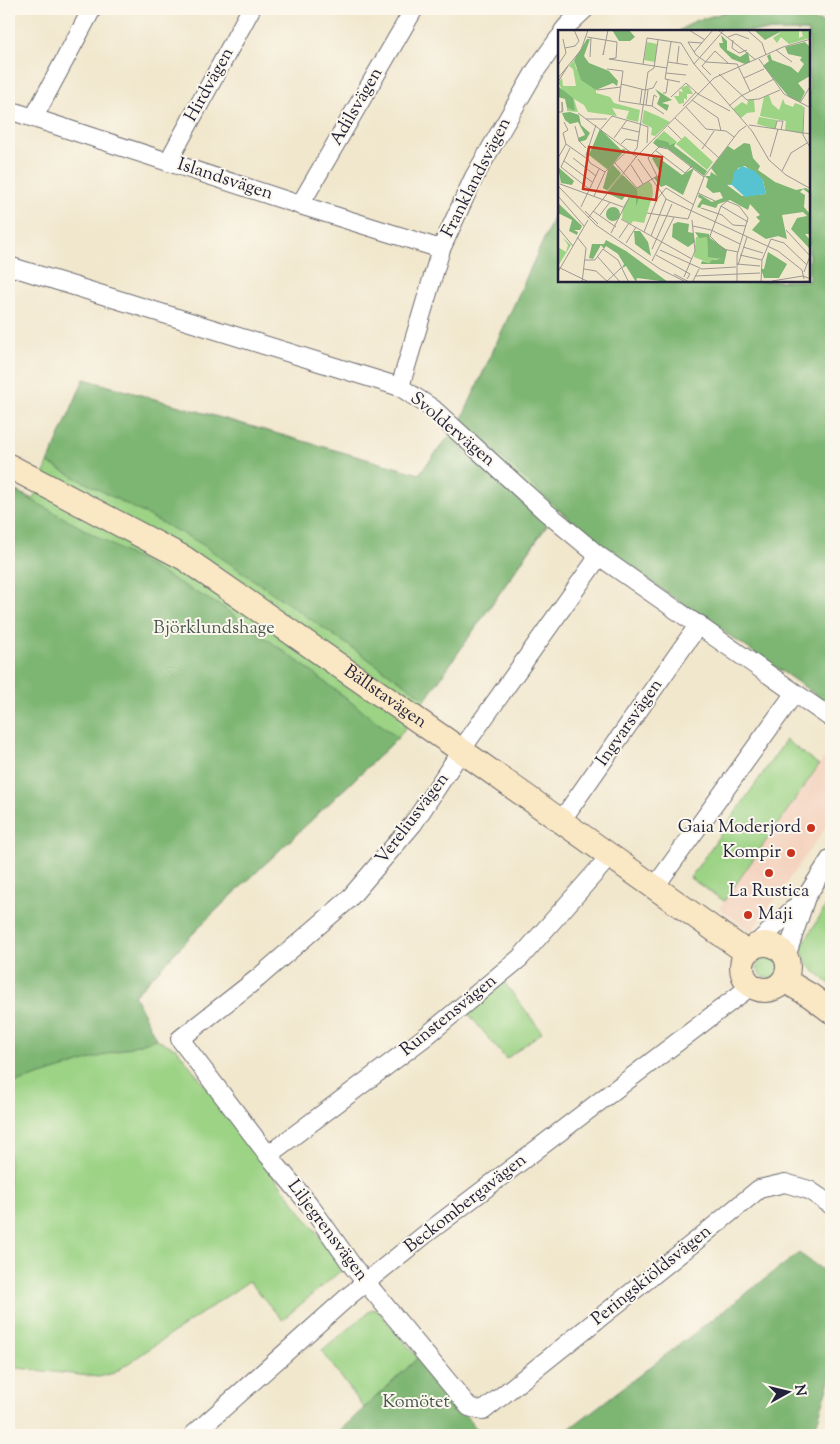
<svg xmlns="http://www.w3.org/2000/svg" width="840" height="1444" font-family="'Sorts Mill Goudy',serif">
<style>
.built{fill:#f4d3bf}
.green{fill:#9cd385;stroke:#5f7a60}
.forest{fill:#7db572;stroke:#506c56}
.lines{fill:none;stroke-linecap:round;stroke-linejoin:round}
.street-casing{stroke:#6a676e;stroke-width:20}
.secondary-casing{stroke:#6a676e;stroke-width:26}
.street{stroke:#fff;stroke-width:18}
.secondary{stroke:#fae7c3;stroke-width:24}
.poi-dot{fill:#c8321e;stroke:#fbf7ec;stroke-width:2}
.labels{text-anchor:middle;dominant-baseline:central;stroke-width:4;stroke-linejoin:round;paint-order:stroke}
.street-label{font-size:18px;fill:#22223b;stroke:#fbf7ec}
.park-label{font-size:18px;fill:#475751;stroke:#fbf7ec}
.poi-label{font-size:18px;fill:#22223b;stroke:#fbf7ec;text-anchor:end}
.inset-road{fill:none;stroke:#9e9893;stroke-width:1}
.view{fill:#c8321e;fill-opacity:0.15;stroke:#c8321e;stroke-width:2.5}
.inset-edge{fill:none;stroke:#22223b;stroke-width:2.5}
</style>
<rect width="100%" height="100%" fill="#fbf7ec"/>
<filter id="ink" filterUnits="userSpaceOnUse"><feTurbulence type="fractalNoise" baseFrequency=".02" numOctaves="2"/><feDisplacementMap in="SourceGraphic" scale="10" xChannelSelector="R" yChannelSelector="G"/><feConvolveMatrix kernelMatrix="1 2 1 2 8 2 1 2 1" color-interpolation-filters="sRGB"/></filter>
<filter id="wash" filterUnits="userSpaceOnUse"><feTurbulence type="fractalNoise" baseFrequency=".0096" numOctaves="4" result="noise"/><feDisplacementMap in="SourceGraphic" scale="20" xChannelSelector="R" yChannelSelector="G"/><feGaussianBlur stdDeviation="1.12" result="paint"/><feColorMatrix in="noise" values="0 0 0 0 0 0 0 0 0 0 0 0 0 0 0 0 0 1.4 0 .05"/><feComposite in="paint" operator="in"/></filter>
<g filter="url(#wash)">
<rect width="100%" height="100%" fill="#f1e7cd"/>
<path class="built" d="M831 748V820L752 932 719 908Z"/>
<g class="green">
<path d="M736 9H779L831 25V705L603 549 558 510 398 738 208 918 134 996 156 1039 177 1049 344 1268 282 1320 249 1281 114 1373 98 1377 9 1367V488L33 499 84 379 419 474 461 421 549 228 559 202V281H809V31H679L695 21Z"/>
<path d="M786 740 819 765 724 901 690 878Z"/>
<path d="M831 898V985C818 973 802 965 802 946Z"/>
<circle cx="769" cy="966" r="12"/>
<path d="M504 982 542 1032 506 1059 467 1012Z"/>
<path d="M372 1309 377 1310 418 1358 364 1408 322 1351Z"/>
</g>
<g class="forest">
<path d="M736 9H779L831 25V705L603 549 461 421 549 228 559 202V281H809V31H679L695 21Z"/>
<path d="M84 379 419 474 448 438 548 523 426 699 200 543 48 463Z"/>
<path d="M9 488 32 500 224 608 303 665 398 738 208 918 134 995 156 1039 9 1085Z"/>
<path d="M799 1253 831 1276V1378L813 1435H561Z"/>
<path d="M418 1358 482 1435H335Z"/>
</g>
</g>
<g filter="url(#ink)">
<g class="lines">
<defs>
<g id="street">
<path d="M563 31 568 25 585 9"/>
<path d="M9 110 300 205 441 249"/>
<path d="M34 117 92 9"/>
<path d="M168 162 251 9"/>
<path d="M300 205 414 9"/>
<path d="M9 266 400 387 432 408 546 512 599 556 831 718"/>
<path d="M400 387 441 249 474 177 536 70 559 38"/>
<path d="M599 556 469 739 413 824 348 900 258 978 180 1039 268 1155 308 1203 354 1268 469 1407 483 1411 697 1240 759 1189 785 1183 809 1190 831 1205"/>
<path d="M561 821 699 624"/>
<path d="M654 888 794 694"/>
<path d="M755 945 804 899"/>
<path d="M786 957 806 897 831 858"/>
<path d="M268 1155 425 1037 520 958 610 856"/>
<path d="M193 1435 350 1295 427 1233 751 986"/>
</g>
<g id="secondary">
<path id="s1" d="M9 466 184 558 462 751 746 952"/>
<circle cx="765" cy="967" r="23"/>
<path d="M784 980 811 996 831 1011"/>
</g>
</defs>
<use href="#street" class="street-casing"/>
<use href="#secondary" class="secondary-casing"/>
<use href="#street" class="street"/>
<use href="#secondary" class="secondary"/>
</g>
</g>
<g class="poi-dot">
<circle cx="811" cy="828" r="5"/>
<circle cx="791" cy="853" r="5"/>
<circle cx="769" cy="873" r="5"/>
<circle cx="748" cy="915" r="5"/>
</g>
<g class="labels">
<g class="street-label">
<text transform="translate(210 85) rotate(-61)">Hirdvägen</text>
<text transform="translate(357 107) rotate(-60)">Adilsvägen</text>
<text transform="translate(477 178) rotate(-63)">Franklandsvägen</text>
<text transform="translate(225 180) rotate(18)">Islandsvägen</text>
<text transform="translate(452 430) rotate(40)">Svoldervägen</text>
<text stroke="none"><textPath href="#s1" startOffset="442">Bällstavägen</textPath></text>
<text transform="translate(630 723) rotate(-55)">Ingvarsvägen</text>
<text transform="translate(413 819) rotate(-53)">Vereliusvägen</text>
<text transform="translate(449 1016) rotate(-39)">Runstensvägen</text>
<text transform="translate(466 1204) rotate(-38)">Beckombergavägen</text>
<text transform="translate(327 1231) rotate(53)">Liljegrensvägen</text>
<text transform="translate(652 1276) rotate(-39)">Peringskiöldsvägen</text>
</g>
<g class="park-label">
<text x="214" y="629">Björklundshage</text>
<text x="416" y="1403">Komötet</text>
</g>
<g class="poi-label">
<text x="801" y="828">Gaia Moderjord</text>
<text x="781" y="853">Kompir</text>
<text x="769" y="892" text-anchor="middle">La Rustica</text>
<text x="758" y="915" text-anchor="start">Maji</text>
</g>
</g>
<g transform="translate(558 30)">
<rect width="252" height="252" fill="#f1e7cd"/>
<path d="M220 0H241V8L245 6 243 0H252V8L231 14 223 7 219 13 215 8 222 3ZM89 12 99 14 97 32 86 30ZM16 30 18 38 38 57V63L52 67 56 73 82 80 80 92 68 89 71 81 54 78 59 86 30 82 26 75 16 69 20 82 9 81V78L17 81 16 78 0 53 4 48 5 56H18L15 39 11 36ZM130 55 135 64H129V70L126 68V73L121 74 116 66H121V61L125 62 123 58ZM211 65 214 74 221 80 225 69 227 74 235 77 237 73 245 76V104L227 100 228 91 202 86 206 67ZM190 70H196L197 82 189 83 183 88 175 79 184 72 189 75ZM86 80 100 86 112 92 97 106 93 105 94 98 84 93ZM201 87 219 90 217 99 199 94ZM42 99 63 120 66 118 55 135 76 160 91 151 94 155 95 164 86 193 75 191 73 194 64 189 65 177 71 168 67 166 64 170 45 158 52 142 31 125ZM106 101 119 112 116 116 98 109ZM127 106 155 132 149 140 118 114ZM149 206 150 226 164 228V231L157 229 151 233 136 227 138 207ZM5 208 13 215 0 236V217L8 222 10 215Z" fill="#9cd385"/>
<path d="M54 0H71L77 7 72 11H61ZM196 0H220L222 2 207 10ZM163 5 169 11V20L182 27 190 22 192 32 187 34 174 29 162 17 161 13H165ZM29 9H32L26 26 31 33 51 41 60 51 59 56 55 53 38 60 23 50 16 30ZM247 12 252 17V46L240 53 247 62 242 72 231 67 205 36 211 31 209 26 212 24 214 30 233 37 240 43 246 34 242 30 244 27 230 24 227 17ZM1 57 15 68 17 81 9 78 7 69 0 67ZM97 59 114 70 104 73 111 75 109 81 99 74 102 66ZM12 82 21 85 23 95 32 103 28 110 21 112 20 108 27 105 20 92 12 94 7 90 4 83ZM42 99 63 120 68 119 50 139 31 125ZM98 109 110 112 112 115 117 113 116 116 149 141 146 146 109 118 100 117 95 113ZM186 113 192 114 195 128 202 136 200 140 217 152 238 160 248 158 252 161V164L245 159 242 162 247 165 246 177 252 184V204H247L252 210V219L233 199 239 188 249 186 245 182 224 185 229 209 220 206 208 209 194 200 202 191 198 187 202 185 192 174 190 180 172 170 160 174 158 178 144 174 142 178 139 177 144 169 140 167 141 164 154 172 165 168 162 162 155 163 148 157 150 149 147 146H152L153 142 159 146 153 138 170 116 176 120ZM187 136 205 150 208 164 184 166 169 155 175 154 180 138ZM97 125 124 145 136 138 125 165 108 155 103 157 96 148 103 144 94 128ZM55 135 63 143 49 160 45 158 50 140ZM0 137 16 151 14 155 3 153ZM65 145 79 159 80 171 78 176V168L67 166 64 170 49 163ZM0 173 24 196 22 200H16L20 202 19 205 11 201 14 190 0 183ZM48 184a7 7 0 1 1 14 0a7 7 0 1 1-14 0ZM120 192 131 194 130 202 135 203 137 212 130 217 114 207 115 194ZM76 201H82L90 212 93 226 77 214ZM137 202 151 204 152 208 169 220 166 234H143L144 231 151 233 154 230 165 229 150 227 149 207 141 208ZM48 210 68 221 110 252 79 248 78 252 68 236 64 238 66 234 60 224 48 216 46 219 43 215 35 229 31 228 34 214H46ZM210 222 229 234 221 248H235H206L203 239H206Z" fill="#7db572" fill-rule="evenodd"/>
<path d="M184 136 197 141 205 150 208 164 187 167 174 155H168L174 154 176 142Z" fill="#57c3d1"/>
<path class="inset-road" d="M131 0 147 10M160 0 198 30M189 0 204 13 208 25M29 7 59 12 58 28M170 7 178 4 191 9M175 10 174 18 181 23 189 20M113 12 107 49 122 52M144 13 130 12 138 25 148 32 179 34 192 61M7 18 17 16 21 11 16 0M218 20 234 32M46 21 45 25 50 0M136 22 155 0M32 27 33 8M58 28 51 29 109 38M201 29 226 64 253 78M110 32 130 35M119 33 121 16M85 34 89 8 123 13 136 34 194 101 211 130 228 145 253 159M136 34 166 0M0 35 8 23 5 9M49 39 65 41 61 71 94 76M108 43 128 45M161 44 189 70 201 69 222 60M153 45 144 36 157 21 170 33M0 48 23 20 30 0M186 48 206 39M0 52 10 36M63 54 87 60M39 60 63 57M87 60 95 58 99 51M105 63H108L110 50M99 67 96 65 94 76 106 84M113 67 128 53 140 64 172 81M134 70 160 88 163 101M242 73 253 55M82 74 84 59M88 75 90 60M125 76 138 62M171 76 183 66 216 49M128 77 148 99 168 101 176 107M246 77 245 105 253 119M0 82H4L5 81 4 72V82M20 83 79 127M117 88 161 128M28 89H49M6 92 10 100 5 103 8 114 28 128M38 95 28 125 32 133 47 142M191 95 253 104M17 96 21 111 28 118M110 96 123 109M64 98 81 102M43 99 54 86 82 94 90 97 89 113M217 99 219 91H225L223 100M56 108 69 90M63 114 68 109 80 111M12 118 3 137 31 159M144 119 156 101M97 120 127 143 134 136M74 124 79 118 90 42 96 38 100 10M212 127 220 99M0 128 8 114M15 128 38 146M80 129 108 169 220 221 244 240 246 249M6 131 34 152M57 133 79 158 99 146 90 128 101 117 110 119 146 147M73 135 85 154M224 141 233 123 249 113M2 154 65 177M0 156 38 195 102 239 130 253M140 163 157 171M0 166 26 196M36 166 47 142 70 120M163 176 190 192M23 177 41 139M143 178 164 185 175 195 188 196M27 181 40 194M35 181 58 197M89 183 130 189M42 185 52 172M30 188 78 127 156 48 225 17 253 9M63 189 134 229M130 189 146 147 181 101 188 96M135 196 153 200 182 214M0 198 15 216M228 200 252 226 246 242M86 202 99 169 108 158 136 175M53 203 71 168M93 206 108 169M19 207 28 218 24 253M61 208 71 193M68 213 78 197M185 217 205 223M94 219 114 174M102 220 144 239 178 237M98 225 132 244 129 249M182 225 204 230M39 226 63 253M27 230H37L45 219 60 230 71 253M94 231 116 187M179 234 202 236M180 235 189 207M0 237 33 253M26 239 38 241 51 253M0 242 30 190M116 244 133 253M137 246 202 243M126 247 137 221 134 190M214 251 245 246 253 249M203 252 204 230 213 209 226 213 249 235M47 253 63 238M134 253 141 239M179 253V225L190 188 181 176 169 171 163 176 152 206 165 219 180 222M206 253 253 251"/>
<path class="view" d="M31 117 104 127 98 170 25 159Z"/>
<rect width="252" height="252" class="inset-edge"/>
</g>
<rect width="840" height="1444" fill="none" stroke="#fbf7ec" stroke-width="30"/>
<g transform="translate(788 1392) rotate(82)" stroke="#fbf7ec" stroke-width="4" paint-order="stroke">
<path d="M0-4L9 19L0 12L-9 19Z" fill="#22223b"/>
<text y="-8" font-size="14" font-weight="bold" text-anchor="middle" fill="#22223b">N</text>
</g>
</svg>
